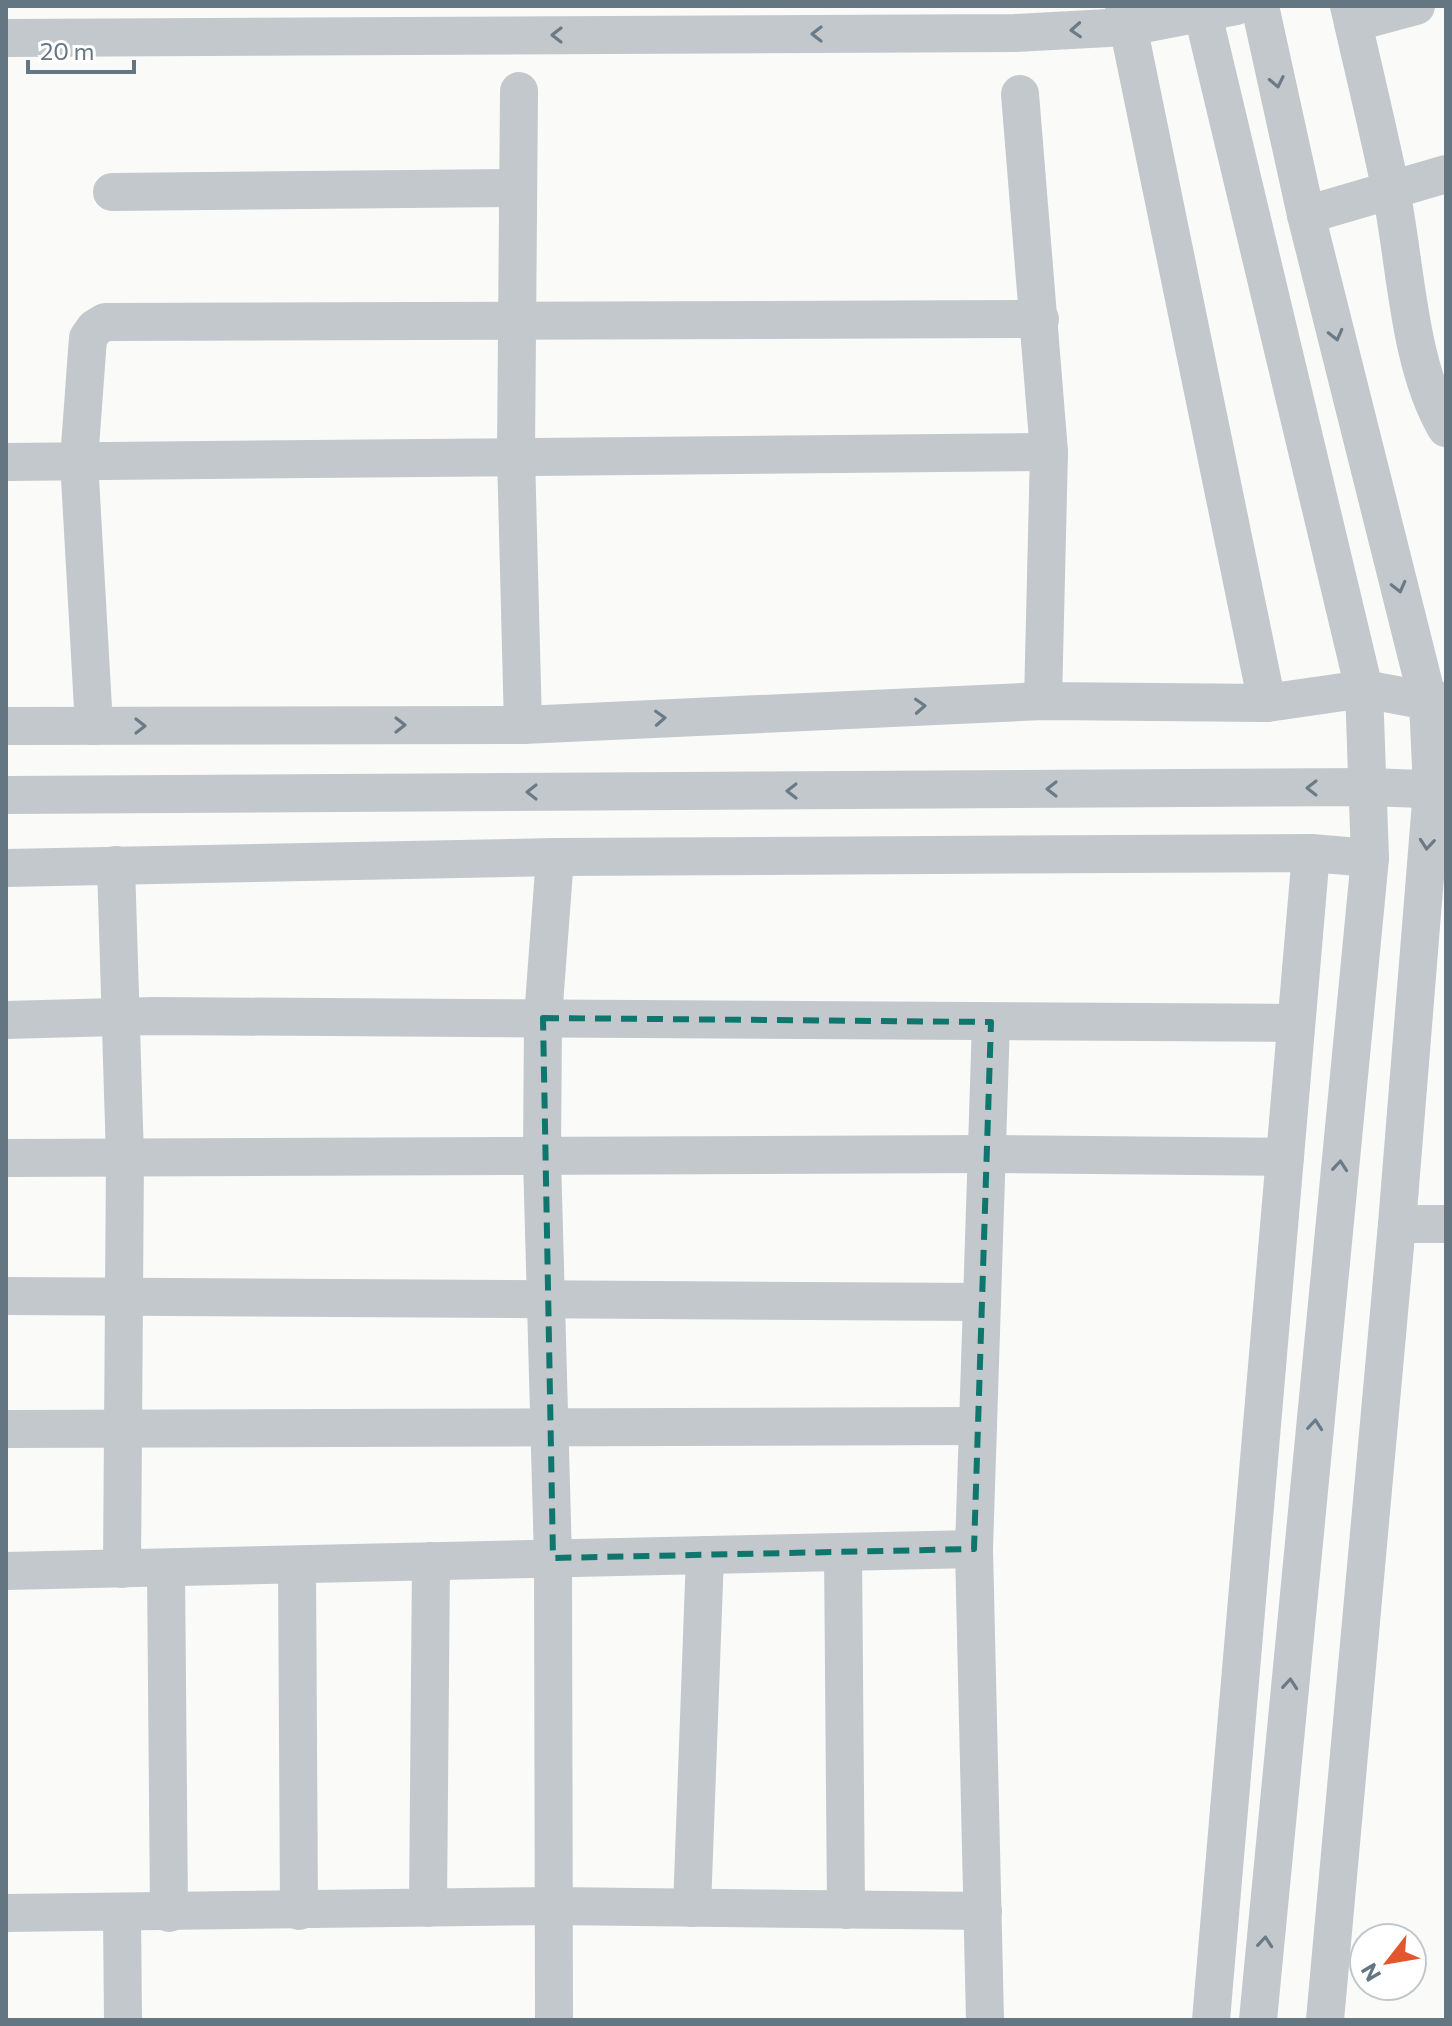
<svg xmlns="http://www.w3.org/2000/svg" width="1452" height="2026" font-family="Commissioner,sans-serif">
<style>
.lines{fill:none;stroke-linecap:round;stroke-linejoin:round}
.minor{stroke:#c3c8cc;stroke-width:38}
.oneway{stroke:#6a7a87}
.marked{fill:none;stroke:#0f766e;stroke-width:6;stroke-dasharray:16 10;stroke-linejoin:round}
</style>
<rect width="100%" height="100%" fill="#fafaf8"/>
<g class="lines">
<g class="minor">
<path d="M1124 6 1267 703"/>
<path d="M1201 6 1364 689 1370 858 1258 2020"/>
<path d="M1260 6 1306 215 1428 701 1432 790 1397 1224 1325 2020"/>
<path d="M1349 6C1363 67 1378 129 1391 191 1406 265 1408 363 1446 428"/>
<path d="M1353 23 1416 6"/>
<path d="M6 38 1015 33 1127 27 1236 6"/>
<path d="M519 91 516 455 523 725"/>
<path d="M1020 94 1049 452 1043 701"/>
<path d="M112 192 518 188"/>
<path d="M1306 215 1446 174"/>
<path d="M6 462 1049 452"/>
<path d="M6 726 523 725 1043 701 1267 703 1364 689 1428 701H1446"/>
<path d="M94 726 79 460 88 338 95 328 105 322 1040 319"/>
<path d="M6 795 1370 787 1446 790"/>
<path d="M116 865 125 1158 122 1569"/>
<path d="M6 868 555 857 1311 853 1370 858"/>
<path d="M6 1020 153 1016 1296 1023"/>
<path d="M6 1158 987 1154 1285 1157"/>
<path d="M1397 1224H1446"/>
<path d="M6 1296 982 1302"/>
<path d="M6 1429 978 1426"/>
<path d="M843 1552 846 1910"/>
<path d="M297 1565 299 1911"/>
<path d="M166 1568 169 1913"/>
<path d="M6 1571 974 1549"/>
<path d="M428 1908 431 1561"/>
<path d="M692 1908 705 1555"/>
<path d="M122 1912 123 2020"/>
<path d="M6 1913 553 1906 983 1911"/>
<path d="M554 2020 553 1558 542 1158 543 1018 555 857"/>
<path d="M985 2020 974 1549 991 1022"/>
<path d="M1211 2020 1311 853"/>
</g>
</g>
<defs><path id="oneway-chevron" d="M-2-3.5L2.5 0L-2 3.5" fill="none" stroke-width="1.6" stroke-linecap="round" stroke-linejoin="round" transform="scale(2)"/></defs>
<g class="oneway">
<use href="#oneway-chevron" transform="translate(1076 30) rotate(177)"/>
<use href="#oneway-chevron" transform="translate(817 34) rotate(180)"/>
<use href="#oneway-chevron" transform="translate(557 35) rotate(180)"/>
<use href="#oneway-chevron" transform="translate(1277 82) rotate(78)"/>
<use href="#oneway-chevron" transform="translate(1336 335) rotate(76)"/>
<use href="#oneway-chevron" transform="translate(1399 587) rotate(76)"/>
<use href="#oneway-chevron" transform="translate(920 706) rotate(-3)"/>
<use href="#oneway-chevron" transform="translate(660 718) rotate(-3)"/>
<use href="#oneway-chevron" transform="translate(400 725)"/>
<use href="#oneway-chevron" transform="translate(140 726)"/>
<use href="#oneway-chevron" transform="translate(1312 788) rotate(180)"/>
<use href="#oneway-chevron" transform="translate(1052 789) rotate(180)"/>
<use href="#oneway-chevron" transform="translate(792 791) rotate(180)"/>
<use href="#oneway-chevron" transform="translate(532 792) rotate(180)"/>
<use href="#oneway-chevron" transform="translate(1427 844) rotate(95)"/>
<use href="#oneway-chevron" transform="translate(1340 1166) rotate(-85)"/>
<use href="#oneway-chevron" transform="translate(1315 1425) rotate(-85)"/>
<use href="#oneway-chevron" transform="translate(1290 1684) rotate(-85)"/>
<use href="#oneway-chevron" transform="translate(1265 1942) rotate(-85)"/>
</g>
<path class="marked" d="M543 1018 991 1022 974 1549 553 1558Z"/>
<rect width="1452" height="2026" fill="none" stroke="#657683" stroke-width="16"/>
<g transform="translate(1388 1962) rotate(239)"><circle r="38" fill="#ffffff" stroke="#c1c8cd" stroke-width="2"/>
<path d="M0-6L14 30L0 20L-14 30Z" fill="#e4572e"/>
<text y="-12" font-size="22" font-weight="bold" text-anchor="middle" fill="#657683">N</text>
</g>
<path d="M28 60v12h106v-12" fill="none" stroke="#657683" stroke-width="4"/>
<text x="40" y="60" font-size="24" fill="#657683" stroke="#ffffff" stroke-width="6" paint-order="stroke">20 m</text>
</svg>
